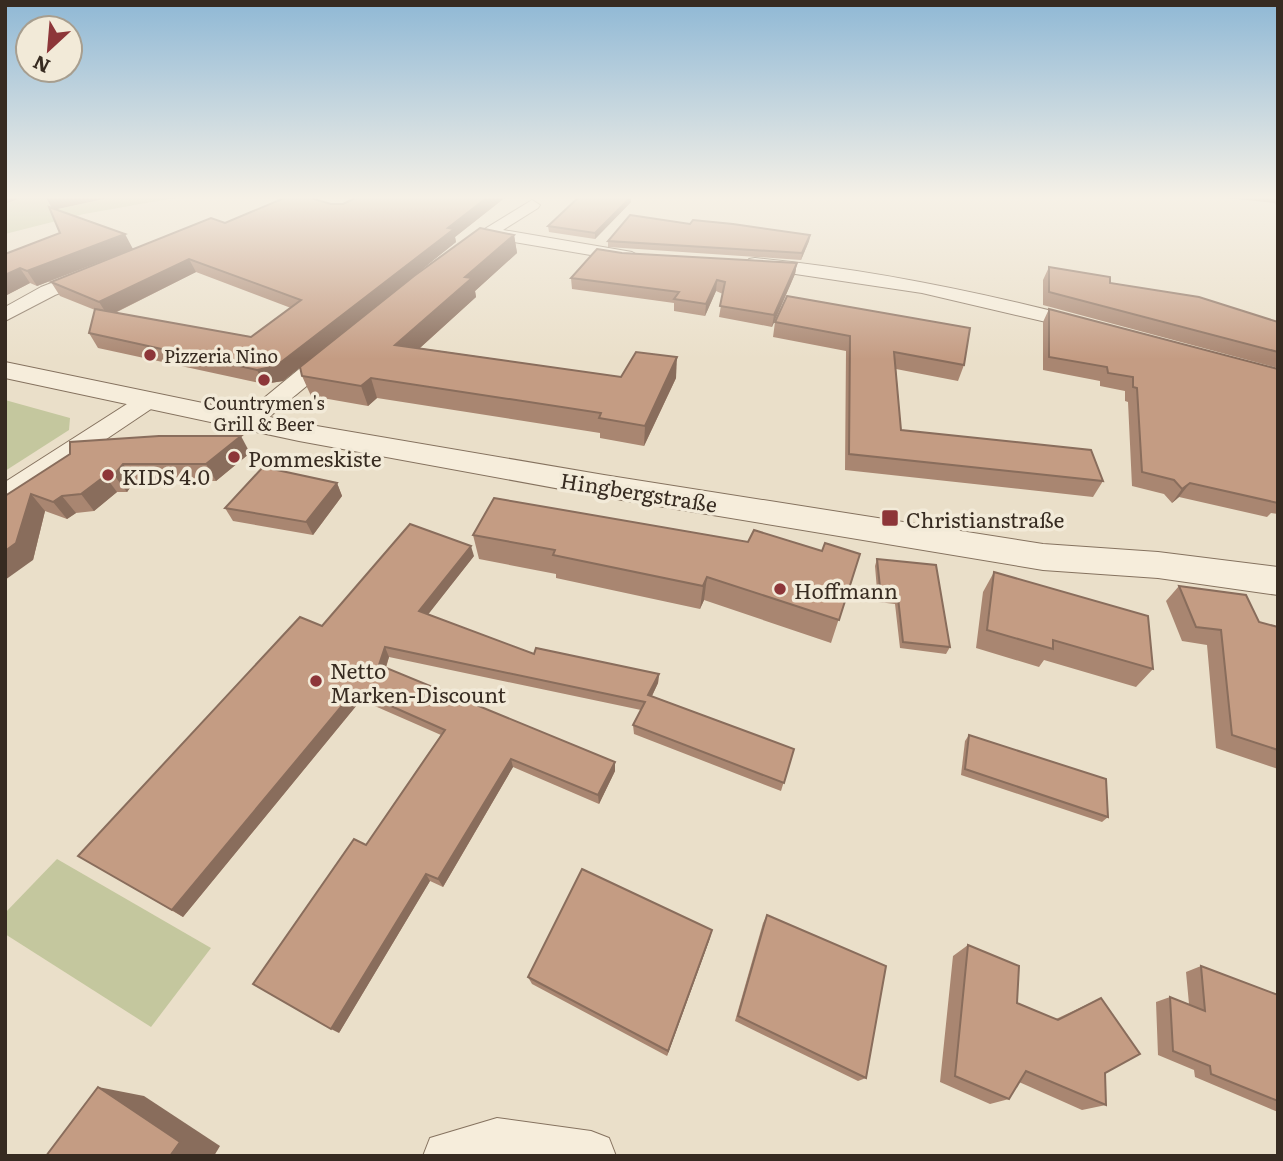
<svg xmlns="http://www.w3.org/2000/svg" width="1283" height="1161" font-family="Literata,serif">
<style>
.green{fill:#c4c79e}
.lines{fill:none;stroke-linecap:round;stroke-linejoin:round}
.minor-casing{stroke:#85725f;stroke-width:2}
.tertiary-casing{stroke:#85725f;stroke-width:2}
.minor{fill:#f6eddb;fill-rule:evenodd}
.tertiary{fill:#f6eddb;fill-rule:evenodd}
.wall{fill:#a98671;fill-rule:evenodd}
.shaded-wall{fill:#896d5c}
.building{fill:#c49c83;stroke:#896d5c;stroke-width:2}
.poi-dot{fill:#8d3639;stroke:#f2ead8;stroke-width:2.5}
.labels{text-anchor:middle;dominant-baseline:central;stroke-width:7;stroke-linejoin:round;paint-order:stroke}
.far-poi-label{font-size:18px;fill:#372b21;stroke:#f2ead8;text-anchor:start}
.poi-label{font-size:21px;fill:#372b21;stroke:#f2ead8;text-anchor:start}
.street-label{font-size:21px;fill:#372b21;stroke:#f2ead8}
</style>
<rect width="100%" height="100%" fill="#eadfc9"/>
<g class="green">
<path d="M26 196H53L46 199 53 210 117 196H186L84 214 5 234V204Z"/>
<path d="M5 400 70 418 69 430 5 471Z"/>
<path d="M57 859 211 948 151 1027 5 934V913Z"/>
</g>
<g class="lines">
<defs>
<g id="minor">
<path d="M532 200 540 205 538 208 503 230 632 252 641 257 632 262 490 238 479 243 470 238Z"/>
<path d="M755 258C869 269 981 292 1092 321L1095 325 1085 331 922 293 749 267 746 263 749 259Z"/>
<path d="M93 267 100 269 102 273 100 277 55 295 5 321V307L41 287Z"/>
<path d="M335 345 346 351 343 356 257 427H241L237 422 241 417 327 346Z"/>
<path d="M149 393 157 395 161 400 157 405 14 501 5 504V482L141 395Z"/>
<path d="M497 1118 591 1131 609 1138 616 1156H423L430 1138Z"/>
</g>
<path id="tertiary" d="M5 362 299 423 604 475 1043 544 1158 552 1278 567V595L1158 578 1043 570 604 497 299 441 5 378Z"/>
</defs>
<use href="#minor" class="minor-casing"/>
<use href="#tertiary" class="tertiary-casing"/>
<use href="#minor" class="minor"/>
<use href="#tertiary" class="tertiary"/>
</g>
<g class="wall">
<path d="M45 196H117L55 209 133 249 37 286 30 283 5 296V254L60 233 52 208Z"/>
<path d="M359 196H507L455 237 456 242 415 275 514 235 517 253 475 291 476 297 420 348 621 377 676 378 644 446 600 438V433L377 398 368 406 311 396 302 376 398 288 283 381 264 384 98 348 89 333 95 310 60 296 51 282 225 223 331 204H343ZM196 272 291 308 251 337 115 313Z"/>
<path d="M1209 196H1278V207L1274 203Z"/>
<path d="M631 202 595 239 549 232 548 226Z"/>
<path d="M690 224 810 235 809 241 801 260 608 247V241Z"/>
<path d="M622 253 797 263 795 274 772 327 719 317 723 294 716 291 705 316 674 311V303L572 289 571 278Z"/>
<path d="M1049 267 1110 283 1278 322V368L1043 305V280Z"/>
<path d="M787 296 964 365 958 381 896 369 901 430 1103 481 1093 497 845 470 846 351 773 337 775 322Z"/>
<path d="M1049 309 1278 369V514L1271 513 1267 517 1179 497 1172 503 1164 494 1132 486 1128 402 1125 401V391L1100 386V381L1043 370V322Z"/>
<path d="M250 453 216 481H135L127 492H117L94 511 76 513 67 519 45 511 33 560 5 496 70 454Z"/>
<path d="M337 483 342 496 313 535 233 521 225 508Z"/>
<path d="M473 535 748 542 822 551 860 554 831 643 704 600 700 609 556 578V574L479 559Z"/>
<path d="M474 556 428 614 534 654 659 674 658 683 652 696 794 749 781 791 634 734 633 725 641 710 389 657 386 668 615 762V771L599 804 513 767 443 887 430 881 339 1033 366 845 441 735 361 700 183 917 78 856 322 626Z"/>
<path d="M877 559 950 647 946 654 900 648 895 604 878 602 875 566Z"/>
<path d="M994 572 1153 669 1136 687 1044 660 1039 667 976 648 983 592Z"/>
<path d="M1179 586 1259 622 1278 627V769L1216 748 1207 645 1182 641 1166 601Z"/>
<path d="M969 735 1108 817 1102 822 961 775 965 741Z"/>
<path d="M767 915 866 1078 858 1081 735 1021 763 923Z"/>
<path d="M710 938 667 1056 532 984 528 977Z"/>
<path d="M968 945 1017 1003 1056 1019 1101 998 1105 1073 1106 1105 1082 1110 1019 1082 1009 1099 990 1104 940 1082 953 956Z"/>
<path d="M1201 966 1278 995V1112L1195 1077 1194 1070 1158 1055 1156 1002 1170 997 1189 1004 1186 972Z"/>
</g>
<g class="shaded-wall">
<path d="M5 196H26L5 204Z"/>
<path d="M45 196H117L53 210Z"/>
<path d="M489 196H507L455 237 456 242 283 381 264 384 257 370Z"/>
<path d="M631 197V202L595 239V233Z"/>
<path d="M125 234 133 249 37 286 27 271Z"/>
<path d="M514 235 517 253 475 291 476 297 401 365 395 345 465 277Z"/>
<path d="M810 235 809 241 801 260 802 253Z"/>
<path d="M189 259 196 272 108 316 99 302Z"/>
<path d="M797 263 795 274 772 327 774 315Z"/>
<path d="M20 268 30 283 5 296V275Z"/>
<path d="M717 280 716 291 705 316 706 304Z"/>
<path d="M677 357 676 378 644 446 645 426Z"/>
<path d="M371 378 377 398 368 406 361 386Z"/>
<path d="M241 436 250 453 216 481 206 464Z"/>
<path d="M123 464 135 481 127 492 114 475Z"/>
<path d="M105 476 117 492 94 511 81 494Z"/>
<path d="M337 483 342 496 313 535 306 522Z"/>
<path d="M1190 483 1179 497 1172 503 1182 489Z"/>
<path d="M31 494 45 511 33 560 5 580V551Z"/>
<path d="M62 496 76 513 67 519 53 502Z"/>
<path d="M471 546 474 556 423 621 419 611Z"/>
<path d="M707 577 704 600 700 609 703 586Z"/>
<path d="M385 647 389 657 383 675 379 665Z"/>
<path d="M659 674 658 683 648 704V695Z"/>
<path d="M355 690 361 700 183 917 172 910Z"/>
<path d="M511 759 513 767 443 887 438 879Z"/>
<path d="M615 762V771L599 804 598 795Z"/>
<path d="M426 874 430 881 339 1033 331 1029Z"/>
<path d="M712 930 710 938 667 1056 668 1051Z"/>
<path d="M98 1087 144 1096 220 1146 214 1156H170Z"/>
</g>
<g class="building">
<path d="M289 196H304L331 204H343L359 196H489L448 228 454 229 276 366 257 370 89 333 95 309 251 337 301 300 189 259 99 302 51 282 211 218 225 223Z"/>
<path d="M580 196H626L631 197 595 233 548 226Z"/>
<path d="M49 207 125 234 27 271 20 268 5 275V254L60 233Z"/>
<path d="M630 215 690 224 693 220 733 224 810 235 802 253 608 241Z"/>
<path d="M480 228 514 235 465 277 472 278 395 345 621 377 636 352 677 357 645 426 599 418 601 413 371 378 361 386 302 376 300 367 414 276Z"/>
<path d="M597 249 622 253 797 263 774 315 720 306 725 282 717 280 706 304 674 299 679 292 571 278Z"/>
<path d="M1049 267 1110 277V283L1199 297 1278 322V352L1049 292Z"/>
<path d="M787 296 970 328 964 365 894 352 901 430 1091 450 1103 481 849 454 850 336 775 322Z"/>
<path d="M1049 309 1278 369V503L1190 483 1182 489 1174 480 1142 472 1137 388 1133 387V377L1108 373 1107 367 1049 357Z"/>
<path d="M159 436H241L206 464H123L114 475 105 476 81 494 62 496 53 502 31 494 16 543 5 551V496L70 454V442Z"/>
<path d="M263 467 337 483 306 522 225 508Z"/>
<path d="M494 498 748 542 754 530 822 551 825 543 860 554 839 620 707 577 703 586 553 555 555 550 473 535Z"/>
<path d="M410 524 471 546 419 611 534 654 536 648 659 674 648 695 794 749 784 783 633 725 645 702 385 647 379 665 615 762 598 795 511 759 438 879 426 874 331 1029 253 984 354 839 366 845 445 730 355 690 172 910 78 856 300 617 322 626Z"/>
<path d="M877 559 936 565 950 647 903 642 898 598 881 596Z"/>
<path d="M994 572 1148 616 1153 669 1053 640V649L987 630Z"/>
<path d="M1179 586 1246 595 1259 622 1278 627V750L1232 735 1221 630 1196 627Z"/>
<path d="M969 735 1106 779 1108 817 965 769Z"/>
<path d="M582 869 712 930 668 1051 528 977Z"/>
<path d="M767 915 886 966 866 1078 738 1016Z"/>
<path d="M968 945 1019 966 1017 1003 1058 1020 1101 998 1140 1054 1105 1073 1106 1105 1026 1071 1009 1099 955 1076Z"/>
<path d="M1201 966 1278 995V1101L1211 1074 1210 1066 1173 1051 1170 997 1205 1011Z"/>
<path d="M98 1087 180 1142 170 1156H46Z"/>
</g>
<linearGradient id="sky" x2="0" y2="1"><stop stop-color="#8fb8d5"/><stop offset="0.55" stop-color="#f6f1e7"/><stop offset="1" stop-color="#f6f1e7" stop-opacity="0"/></linearGradient>
<rect width="1283" height="359" fill="url(#sky)"/>
<g class="poi-dot">
<circle cx="150" cy="355" r="7"/>
<circle cx="264" cy="380" r="7"/>
<circle cx="234" cy="457" r="7"/>
<circle cx="108" cy="475" r="7"/>
<rect x="881" y="509" width="18" height="18" rx="3.5"/>
<circle cx="780" cy="589" r="7"/>
<circle cx="316" cy="681" r="7"/>
</g>
<g class="labels">
<g class="far-poi-label">
<text x="164" y="355">Pizzeria Nino</text>
<text x="264" y="402" text-anchor="middle">Countrymen's<tspan x="264" dy="21">Grill &amp; Beer</tspan></text>
</g>
<g class="poi-label">
<text x="248" y="457">Pommeskiste</text>
<text x="122" y="475">KIDS 4.0</text>
<text x="906" y="518">Christianstraße</text>
<text x="794" y="589">Hoffmann</text>
<text x="330" y="669">Netto<tspan x="330" dy="24">Marken-Discount</tspan></text>
</g>
<g class="street-label">
<text transform="translate(639 491) rotate(9)">Hingbergstraße</text>
</g>
</g>
<rect width="1283" height="1161" fill="none" stroke="#372b21" stroke-width="14"/>
<g transform="translate(49 49) rotate(206)"><circle r="33" fill="#f2ead8" stroke="#a79e8f" stroke-width="2"/>
<path d="M0-5L12 26L0 18L-12 26Z" fill="#8d3639"/>
<text y="-10" font-size="19" font-weight="bold" text-anchor="middle" fill="#372b21">N</text>
</g>
</svg>
